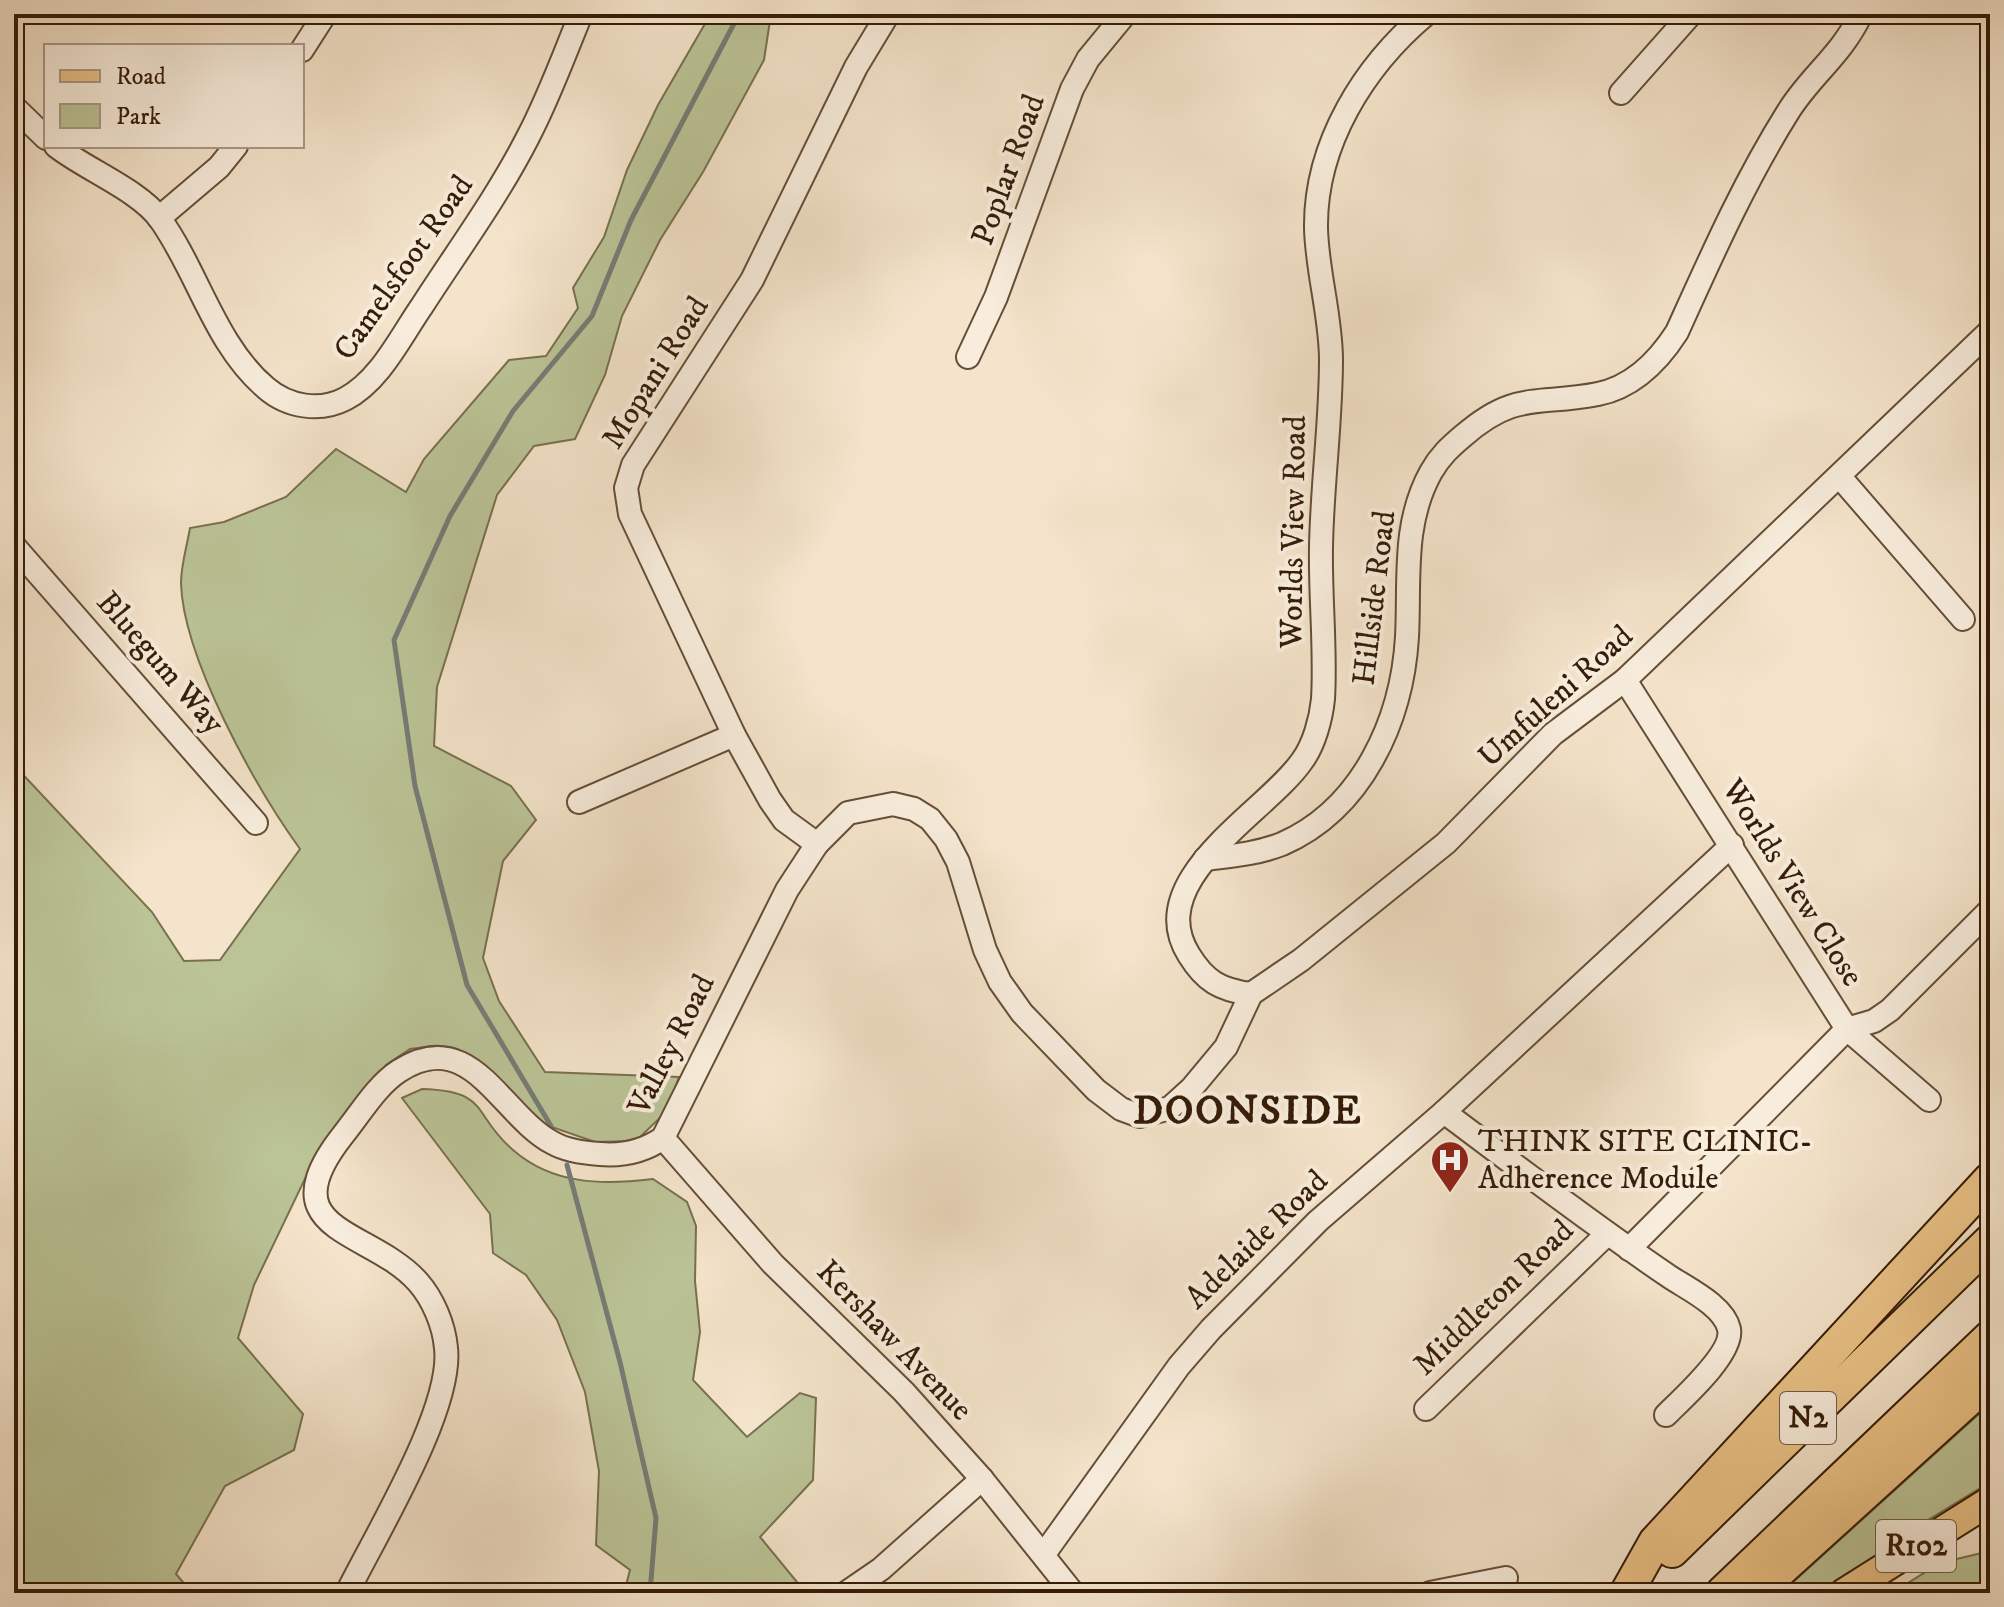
<svg xmlns="http://www.w3.org/2000/svg" width="2004" height="1607" font-family="'IM FELL DW Pica',serif">
<style>
.green{fill:#bbc497;stroke:#78704e;stroke-width:2}
.lines{fill:none;stroke-linecap:round;stroke-linejoin:round}
.stream{stroke:#767c76;stroke-width:5}
.minor-casing{stroke:#654e37;stroke-width:26}
.major-casing{stroke:#351c06;stroke-width:32}
.highway-casing{stroke:#351c06;stroke-width:36}
.minor{stroke:#f8eddd;stroke-width:22}
.major{stroke:#eac286;stroke-width:28}
.highway{stroke:#eac286;stroke-width:32}
.labels{text-anchor:middle;dominant-baseline:central;stroke-width:8;stroke-linejoin:round;paint-order:stroke}
.shield{fill:#f8eddd;stroke:#705b46;stroke-width:2}
.shield-label{font-size:30px;font-weight:bold;fill:#351c06}
.street-label{font-size:32px;fill:#351c06;stroke:#f8eddd}
.poi-label{font-size:32px;fill:#351c06;stroke:#f8eddd;text-anchor:start}
.district-label{font-size:40px;font-weight:bold;letter-spacing:2px;fill:#351c06;stroke:#f8eddd}
</style>
<rect width="100%" height="100%" fill="#f4e4cb"/>
<filter id="stains"><feTurbulence type="fractalNoise" baseFrequency=".0025" numOctaves="4"/><feColorMatrix values="0 0 0 0 .2 0 0 0 0 .09 0 0 0 0 .02 0 0 0 .5 -.17"/></filter>
<radialGradient id="worn" r=".72"><stop offset=".6" stop-color="#630" stop-opacity="0"/><stop offset="1" stop-color="#630" stop-opacity=".3"/></radialGradient>
<g class="green">
<path d="M705 14H771L764 60 703 172 660 240 622 316 605 375 575 439 534 446 497 495 437 687 434 746 511 786 536 820 503 861 483 958 499 1001 545 1072 679 1077 667 1111 636 1141 595 1142 540 1123 479 1062 458 1051 434 1046 410 1049 386 1065 313 1162 254 1285 238 1338 303 1414 294 1450 225 1486 176 1574 192 1593H14V765L152 912 184 961 220 960 300 849C256 788 183 658 181 583 181 565 187 546 190 528L224 522 286 497 336 449 406 492 424 459 509 360 546 356 578 308 573 288 604 237 627 170 658 105 706 22Z"/>
<path d="M422 1089C491 1091 471 1114 513 1150 553 1185 603 1185 653 1179L687 1202 696 1226 695 1281 700 1332 693 1380 747 1437 800 1393 816 1398 813 1480 760 1537 806 1593H624L630 1570 596 1545 599 1471 585 1392 557 1320 526 1275 493 1253 490 1214 402 1098Z"/>
<path d="M1990 1404V1482L1897 1539 1828 1593H1781Z"/>
<path d="M1990 1551V1593H1892L1940 1563Z"/>
</g>
<g class="lines">
<g class="stream">
<path d="M551 1126 467 985 415 786 394 640 450 516 513 411 592 316 631 220 739 14"/>
<path d="M567 1165 620 1362 656 1518 650 1593"/>
</g>
<defs>
<g id="minor">
<path d="M302 50 325 14"/>
<path d="M1621 93 1691 14"/>
<path d="M14 107 46 138"/>
<path d="M56 146C85 169 139 190 160 219 198 272 215 345 266 388 288 407 320 412 345 399 380 381 401 336 422 306 458 250 498 196 528 137 549 97 564 55 581 14"/>
<path d="M159 218 219 167 236 146"/>
<path d="M968 357 996 297 1072 89 1088 59 1125 14"/>
<path d="M1840 477 1963 619"/>
<path d="M14 546 256 823"/>
<path d="M1625 680 1847 1029 1929 1100"/>
<path d="M579 802 734 735"/>
<path d="M817 844 784 820 770 800 734 735 630 514 626 488 633 465 752 280 856 67 888 14"/>
<path d="M1205 859C1230 856 1257 854 1282 844 1362 809 1402 721 1407 637 1410 580 1402 524 1431 472 1440 456 1450 447 1463 436 1516 390 1538 406 1598 394 1633 387 1659 360 1677 332 1711 257 1744 182 1788 112 1810 76 1841 56 1861 14"/>
<path d="M1251 994C1220 990 1205 981 1189 955 1141 879 1267 812 1302 761 1314 745 1321 719 1323 699 1326 649 1320 598 1321 547 1322 485 1331 422 1331 360 1331 316 1317 272 1316 228 1315 144 1364 66 1426 14"/>
<path d="M1444 1112C1519 1168 1593 1225 1670 1277 1688 1289 1724 1306 1729 1329 1734 1353 1682 1399 1666 1415"/>
<path d="M663 1138 773 1264 904 1392 982 1479 1073 1593"/>
<path d="M1629 1249 1847 1029 1874 1021 1890 1010 1990 910"/>
<path d="M1426 1409 1607 1234"/>
<path d="M1044 1554 1179 1366 1211 1329 1318 1221 1444 1112 1732 845"/>
<path d="M347 1593C376 1534 453 1409 446 1348 444 1325 433 1299 418 1282 370 1228 266 1233 343 1135 360 1114 377 1085 399 1071 471 1024 501 1116 553 1143 567 1151 584 1153 600 1154 623 1156 643 1152 663 1138L787 890 817 844 848 813 893 804 914 809 930 819 946 839 958 862 985 950 1000 982 1022 1013 1096 1090 1121 1109 1140 1116 1170 1108 1191 1089 1226 1047 1251 994 1301 960 1446 843 1553 734 1625 680 1990 331"/>
<path d="M846 1593 881 1569 982 1479"/>
<path d="M1430 1593 1506 1578"/>
</g>
<path id="major" d="M1844 1593 1990 1501"/>
<g id="highway">
<path d="M1672 1551 1990 1241"/>
<path d="M1628 1590 1655 1542 1990 1179"/>
<path d="M1722 1593 1990 1337"/>
<path d="M1755 1593 1990 1380"/>
</g>
</defs>
<use href="#minor" class="minor-casing"/>
<use href="#major" class="major-casing"/>
<use href="#highway" class="highway-casing"/>
<use href="#minor" class="minor"/>
<use href="#major" class="major"/>
<use href="#highway" class="highway"/>
</g>
<defs>
<symbol id="hospital-pin" viewBox="-11 -11 22 30"><path d="M0 17L-7.5 6A9.5 9.5 0 1 1 7.5 6Z" fill="#8f2418" stroke="#f8eddd"/><path d="M-5-5h3v3.5h4V-5h3V5h-3V1.5h-4V5h-3Z" fill="#fff"/></symbol>
</defs>
<g fill-rule="evenodd">
<use href="#hospital-pin" x="1428" y="1138" width="44" height="60"/>
</g>
<g class="labels">
<g class="shield">
<rect x="1780" y="1392" width="56" height="52" rx="6"/>
<rect x="1876" y="1520" width="80" height="52" rx="6"/>
</g>
<g class="shield-label">
<text x="1808" y="1418">N2</text>
<text x="1916" y="1546">R102</text>
</g>
<g class="street-label">
<text transform="translate(1009 170) rotate(-70)">Poplar Road</text>
<text transform="translate(404 268) rotate(-55)">Camelsfoot Road</text>
<text transform="translate(656 373) rotate(-58)">Mopani Road</text>
<text transform="translate(1294 532) rotate(-89)">Worlds View Road</text>
<text transform="translate(1375 598) rotate(-83)">Hillside Road</text>
<text transform="translate(160 663) rotate(49)">Bluegum Way</text>
<text transform="translate(1556 697) rotate(-42)">Umfuleni Road</text>
<text transform="translate(1792 883) rotate(58)">Worlds View Close</text>
<text transform="translate(672 1045) rotate(-63)">Valley Road</text>
<text transform="translate(1257 1240) rotate(-44)">Adelaide Road</text>
<text transform="translate(1494 1298) rotate(-44)">Middleton Road</text>
<text transform="translate(894 1341) rotate(46)">Kershaw Avenue</text>
</g>
<g class="poi-label">
<text x="1478" y="1142">THINK SITE CLINIC-<tspan x="1478" dy="37">Adherence Module</tspan></text>
</g>
<g class="district-label">
<text x="1248" y="1112">DOONSIDE</text>
</g>
</g>
<rect width="2004" height="1607" fill="none" stroke="#f4e4cb" stroke-width="48"/>
<rect x="16" y="16" width="1972" height="1575" fill="none" stroke="#351c06" stroke-width="4"/>
<rect x="24" y="24" width="1956" height="1559" fill="none" stroke="#351c06" stroke-width="2"/>
<rect x="44" y="44" width="260" height="104" fill="#f8eddd" stroke="#aa9987" stroke-width="2"/>
<rect x="60" y="70" width="40" height="12" fill="#eac286" stroke="#aa9987" stroke-width="2"/>
<text x="116" y="84" font-size="24" fill="#351c06">Road</text>
<rect x="60" y="104" width="40" height="24" fill="#bbc497" stroke="#aa9987" stroke-width="2"/>
<text x="116" y="124" font-size="24" fill="#351c06">Park</text>
<rect width="100%" height="100%" filter="url(#stains)"/>
<rect width="100%" height="100%" fill="url(#worn)"/>
</svg>
